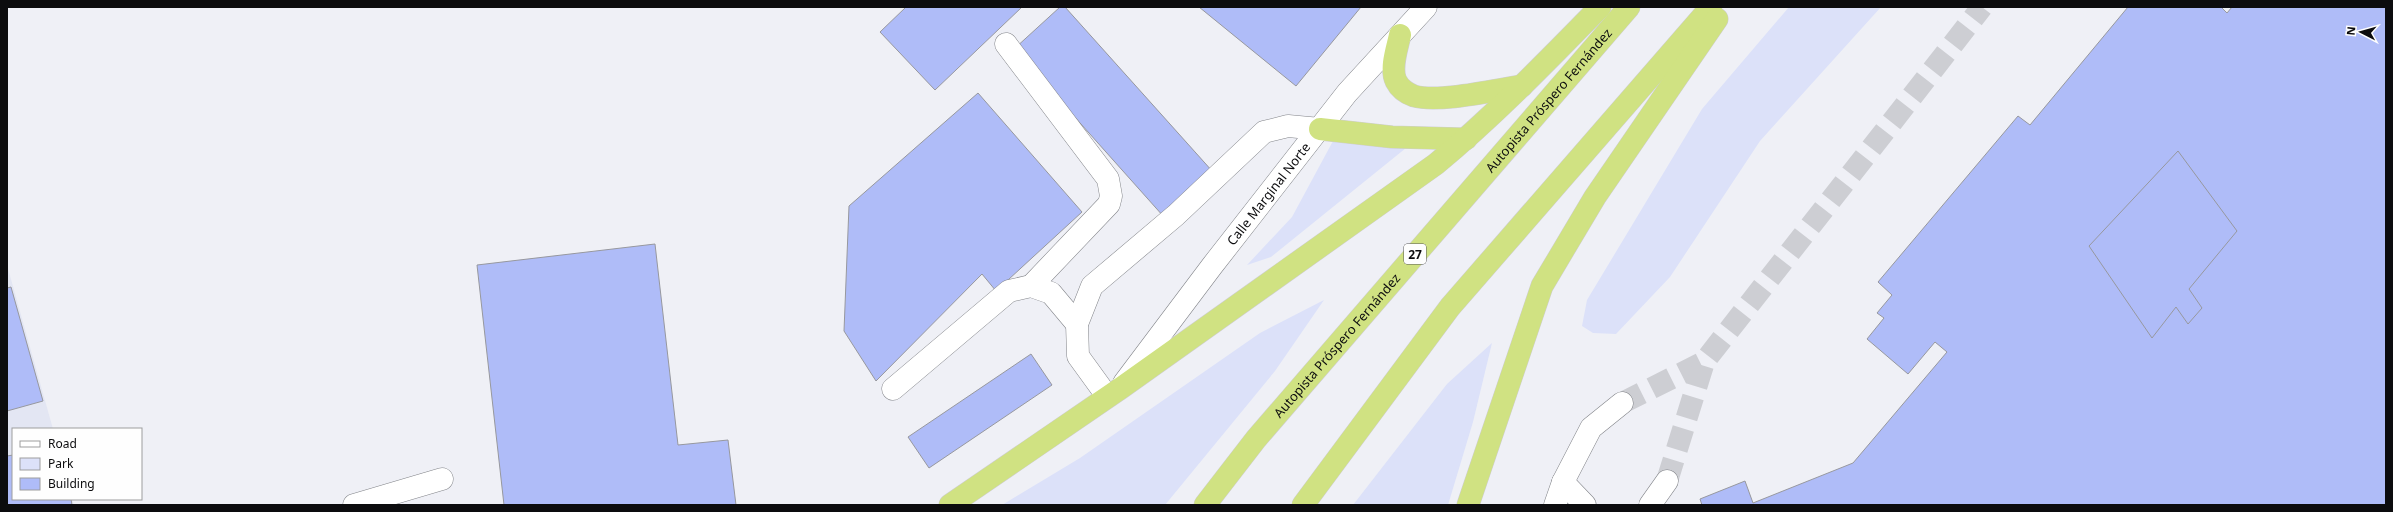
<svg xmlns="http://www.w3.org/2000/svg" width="2393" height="512" font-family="'Noto Sans',sans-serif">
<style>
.built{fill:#e3e6f3}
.green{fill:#dce1f9}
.building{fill:#afbcf8;stroke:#97989e}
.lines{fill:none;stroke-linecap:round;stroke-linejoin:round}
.minor-tunnel{stroke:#cdced3;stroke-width:22;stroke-dasharray:22 11;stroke-linecap:butt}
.minor-casing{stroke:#828489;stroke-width:23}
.highway-casing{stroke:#cececf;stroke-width:23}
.minor{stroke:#fff;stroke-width:22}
.highway{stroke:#d0e282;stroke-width:22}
.labels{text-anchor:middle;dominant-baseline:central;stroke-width:3.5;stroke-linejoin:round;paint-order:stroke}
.shield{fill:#fefefe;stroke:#555556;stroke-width:1}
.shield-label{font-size:12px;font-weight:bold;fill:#0c0c0e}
.street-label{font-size:13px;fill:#0c0c0e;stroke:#fefefe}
</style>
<rect width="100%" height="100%" fill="#eff0f6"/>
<path class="built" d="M7 265 53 429H13V499H72L74 505H7Z"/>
<g class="green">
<path d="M1789 7H1881L1760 141 1670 277 1616 334 1593 333 1582 326 1587 300 1702 109Z"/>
<path d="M1333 141 1406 148 1271 257 1247 265 1292 217Z"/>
<path d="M1324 300 1275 371 1165 505H1002L1080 458 1260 333Z"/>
<path d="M1492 343 1473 422 1448 505H1353L1447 384Z"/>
</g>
<g class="building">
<path d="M906 7H1022L935 90 880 32Z"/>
<path d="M1060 7H1065L1213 172 1164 217 1014 49Z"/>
<path d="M1199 7H1361L1296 86Z"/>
<path d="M2128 7H2221L2227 13 2232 7H2386V505H1702L1700 499 1745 481 1753 503 1853 463 1947 352 1935 342 1908 374 1867 339 1884 318 1877 313 1892 295 1878 282 2018 116 2030 125Z"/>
<path d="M978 93 1082 212 996 291 982 274 876 381 844 331 849 206Z"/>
<path d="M2178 151 2237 231 2189 289 2202 308 2188 324 2176 307 2152 338 2089 246Z"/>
<path d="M655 244 678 445 728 440 736 505H504L477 265Z"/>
<path d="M11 287 43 401 7 411V288Z"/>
<path d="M1031 354 1052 385 929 468 908 437Z"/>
<path d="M13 455V499H71L72 505H7V456Z"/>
</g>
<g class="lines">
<g class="minor-tunnel">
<path d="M1622 403 1704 362"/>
<path d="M1667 481 1704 362 1982 7"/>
</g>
<defs>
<g id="minor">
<path d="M1006 44 1108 179 1111 196 1109 204 1031 286"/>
<path id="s1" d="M1124 383 1212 266 1347 93 1426 7"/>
<path d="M893 389 1009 291 1031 286 1051 293 1077 324"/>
<path d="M1107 396 1078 356 1077 324 1092 286 1176 215 1264 132 1288 126 1320 129"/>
<path d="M1563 482 1585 505"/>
<path d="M354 505 442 479"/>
<path d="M1555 505 1563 482 1591 428 1622 403"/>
<path d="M1650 505 1667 481"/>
</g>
<g id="highway">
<path d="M1400 35C1397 49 1390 68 1396 81 1400 89 1406 93 1414 96 1439 103 1495 90 1522 86"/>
<path d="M1320 129 1392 137 1466 139"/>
<path d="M950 505 1121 388 1436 164C1494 116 1547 61 1600 7"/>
<path id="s2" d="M1205 505 1256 439 1629 7"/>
<path d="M1303 505 1450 307 1711 7"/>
<path d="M1468 505 1542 286 1595 197 1717 19"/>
</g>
</defs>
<use href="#minor" class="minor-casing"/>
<use href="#highway" class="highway-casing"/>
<use href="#minor" class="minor"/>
<use href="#highway" class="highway"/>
</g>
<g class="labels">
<rect class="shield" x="1404" y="244" width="22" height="20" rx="3"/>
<g class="shield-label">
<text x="1415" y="254">27</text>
</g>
<g class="street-label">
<text stroke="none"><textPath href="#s2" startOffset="531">Autopista Próspero Fernández</textPath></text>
<text stroke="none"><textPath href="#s1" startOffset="238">Calle Marginal Norte</textPath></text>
<text stroke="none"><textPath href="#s2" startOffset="207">Autopista Próspero Fernández</textPath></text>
</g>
</g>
<rect width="2393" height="512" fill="none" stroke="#0c0c0e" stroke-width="16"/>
<rect x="12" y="428" width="130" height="72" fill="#fefefe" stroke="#9d9d9e"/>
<rect x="20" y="441" width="20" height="6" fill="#ffffff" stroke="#9d9d9e"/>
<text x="48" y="448" font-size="12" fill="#0c0c0e">Road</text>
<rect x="20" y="458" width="20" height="12" fill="#dce1f9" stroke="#9d9d9e"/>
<text x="48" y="468" font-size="12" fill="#0c0c0e">Park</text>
<rect x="20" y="478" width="20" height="12" fill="#afbcf8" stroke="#9d9d9e"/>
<text x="48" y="488" font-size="12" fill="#0c0c0e">Building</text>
<g transform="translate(2361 32) rotate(276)" stroke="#fefefe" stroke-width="3" paint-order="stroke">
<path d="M0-3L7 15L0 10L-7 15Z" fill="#0c0c0e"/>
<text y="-6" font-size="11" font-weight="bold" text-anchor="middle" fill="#0c0c0e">N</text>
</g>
</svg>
